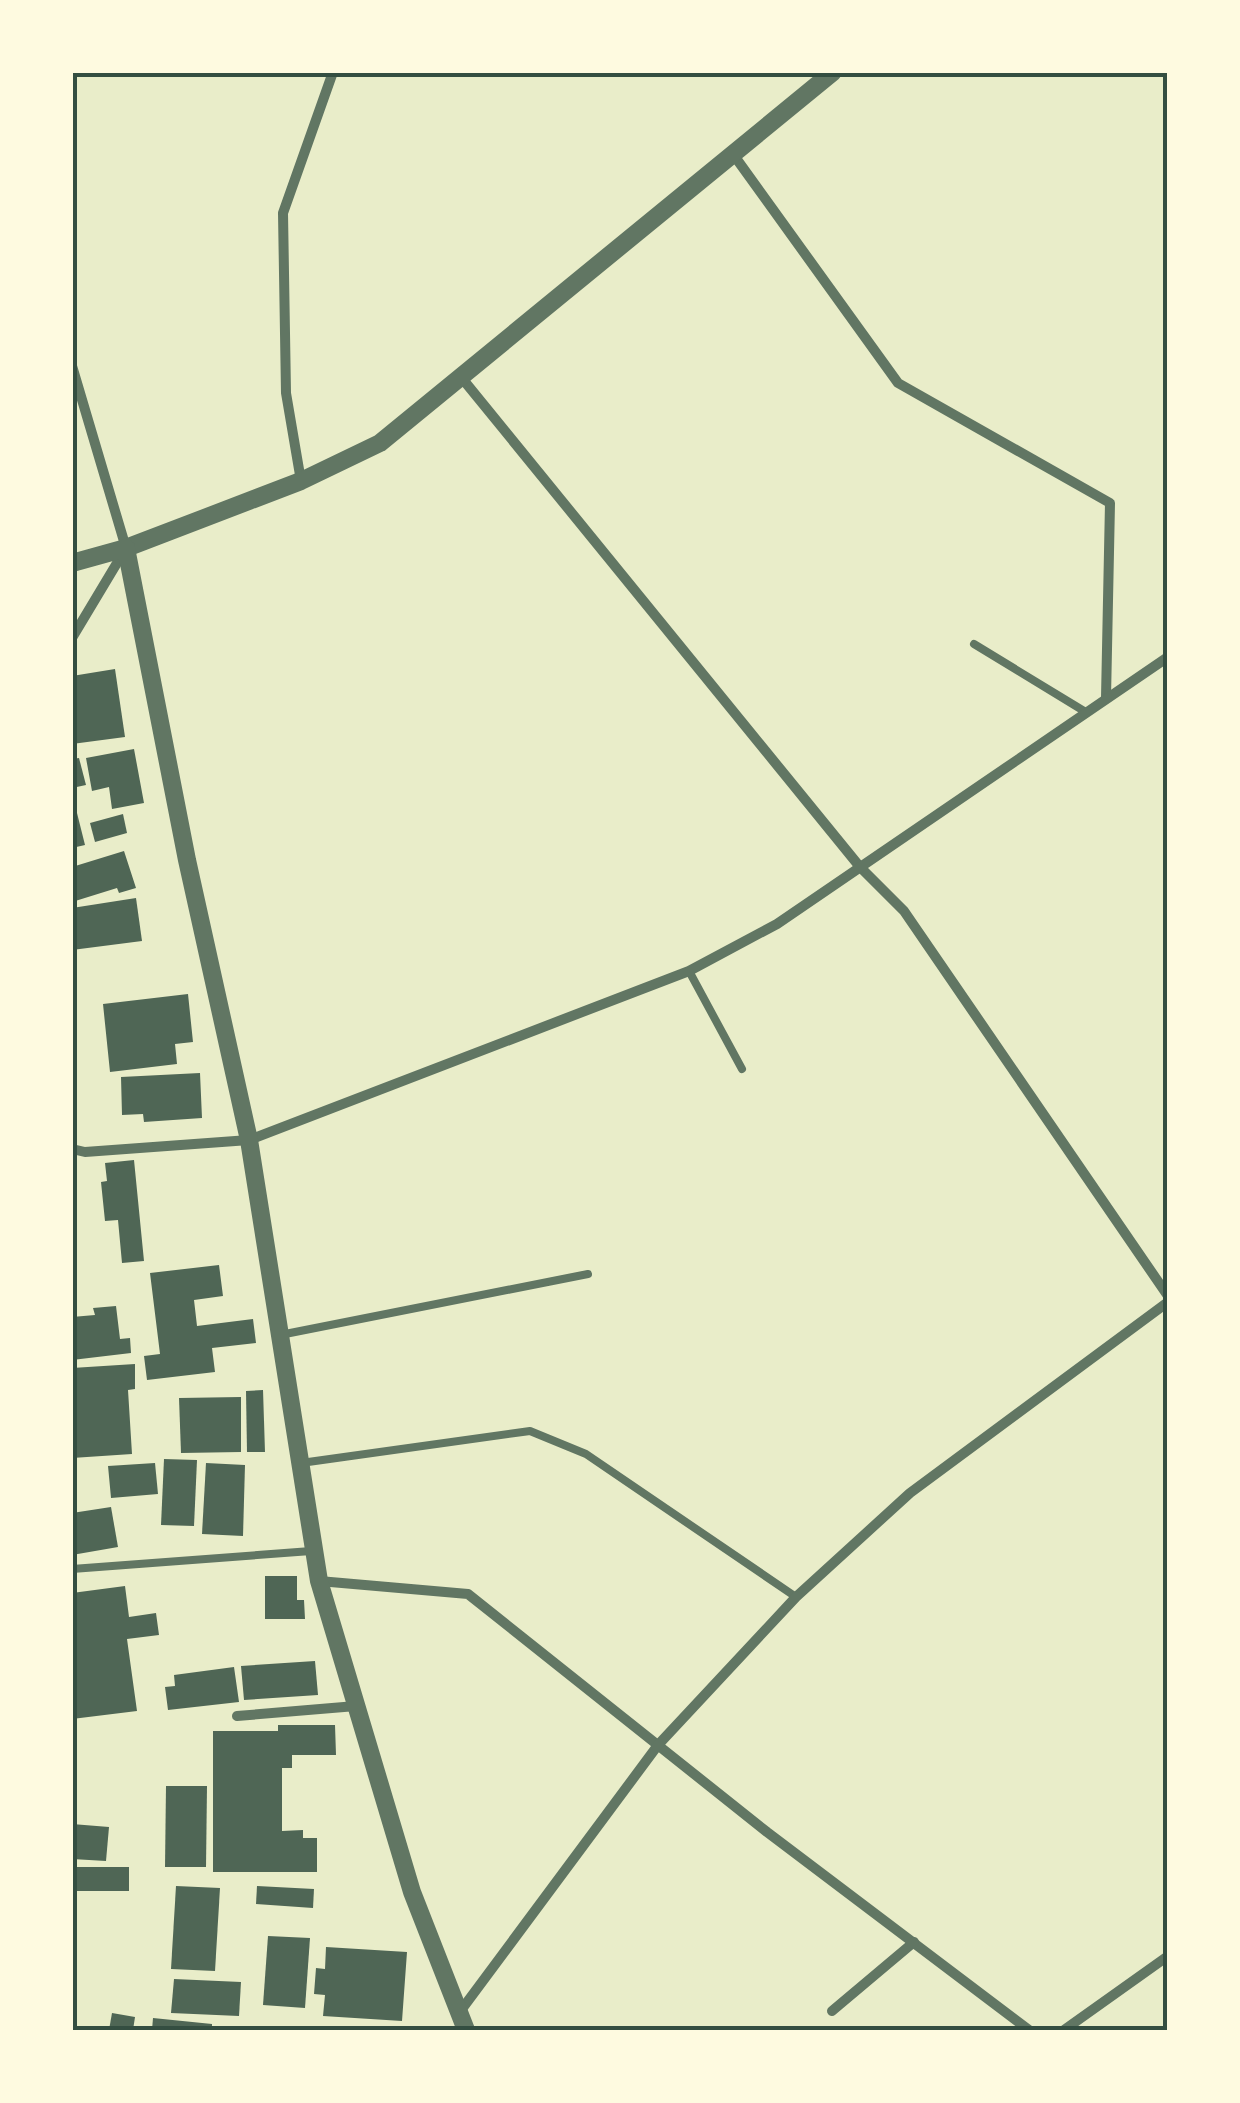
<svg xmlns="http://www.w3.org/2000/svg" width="1240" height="2103" font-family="Raleway,sans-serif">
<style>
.building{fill:#4f6655}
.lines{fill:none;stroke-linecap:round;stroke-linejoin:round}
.service{stroke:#617663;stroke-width:8}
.minor{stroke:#617663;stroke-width:10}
.tertiary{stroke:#617663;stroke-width:18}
.neatline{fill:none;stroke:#344e41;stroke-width:4}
</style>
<rect width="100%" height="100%" fill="#e9edc9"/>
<g class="building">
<path d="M115 669 125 737 72 744V676Z"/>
<path d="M134 749 144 803 112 809 109 787 92 791 86 758Z"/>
<path d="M79 758 86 785 72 788V759Z"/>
<path d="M72 793 85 845 72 848Z"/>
<path d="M123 814 127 833 95 842 90 823Z"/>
<path d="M124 851 136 888 119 893 117 888 72 902V867Z"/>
<path d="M136 898 142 941 72 950V908Z"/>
<path d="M188 994 193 1042 175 1044 177 1064 110 1072 103 1004Z"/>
<path d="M200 1073 202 1118 144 1122 143 1114 122 1115 121 1077Z"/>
<path d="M134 1160 144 1261 122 1263 118 1220 105 1221 101 1182 107 1181 105 1163Z"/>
<path d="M219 1265 223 1296 194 1300 197 1326 253 1319 256 1343 212 1348 215 1372 147 1380 144 1356 160 1354 150 1273Z"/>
<path d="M116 1306 120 1339 130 1338 131 1353 72 1360V1317L95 1315 93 1308Z"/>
<path d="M135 1364V1389L128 1390 132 1454 72 1458V1368Z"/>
<path d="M263 1390 265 1452H247L246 1391Z"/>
<path d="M241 1397V1452L181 1453 179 1398Z"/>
<path d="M164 1459 197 1460 194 1526 161 1525Z"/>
<path d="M155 1463 158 1494 111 1498 108 1466Z"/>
<path d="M206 1463 245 1465 243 1536 202 1534Z"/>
<path d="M111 1507 118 1547 72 1555V1513Z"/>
<path d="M265 1576H297V1600H304L305 1619H265Z"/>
<path d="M125 1586 129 1617 156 1613 159 1635 127 1639 137 1711 72 1719V1593Z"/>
<path d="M315 1661 318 1695 244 1700 241 1666Z"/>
<path d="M234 1667 239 1702 168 1710 165 1687 175 1686 174 1675Z"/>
<path d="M278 1725H335L336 1755H292V1768H282V1831L303 1830V1838H317V1872H213V1731H278Z"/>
<path d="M166 1786H207L206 1867H165Z"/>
<path d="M72 1824 109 1827 106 1861 72 1859Z"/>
<rect x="74" y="1867" width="55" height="24"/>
<path d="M176 1886 220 1888 215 1971 171 1969Z"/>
<path d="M257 1886 314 1889 313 1908 256 1904Z"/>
<path d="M268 1936 310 1938 305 2008 263 2005Z"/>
<path d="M326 1947 407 1952 402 2021 323 2016 325 1995 314 1994 316 1968 325 1969Z"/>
<path d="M174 1979 241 1982 239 2016 171 2013Z"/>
<path d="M112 2013 135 2017 133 2030H109Z"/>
<path d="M153 2018 212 2024V2030H152Z"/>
</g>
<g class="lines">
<g class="service">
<path d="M974 644 1084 711"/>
<path d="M689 971 742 1069"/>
<path d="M280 1335 588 1274"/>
<path d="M301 1463 530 1431 586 1454 796 1597"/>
<path d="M72 1569 311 1551"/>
</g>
<g class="minor">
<path d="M733 154 898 383 1110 503 1106 698"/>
<path d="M72 366 126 548 72 638"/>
<path d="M461 377 860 867 904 911 1168 1296"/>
<path d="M301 481 286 393 283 213 333 72"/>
<path d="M72 1149 85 1152 249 1140 689 971 777 924 1168 657"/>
<path d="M319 1581 468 1594 767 1832 1029 2030"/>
<path d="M237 1716 356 1706"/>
<path d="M832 2011 914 1942"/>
<path d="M459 2013 658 1745 796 1597 910 1493 1168 1302"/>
<path d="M1064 2030 1168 1956"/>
</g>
<g class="tertiary">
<path d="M126 548 301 481 380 443 833 72"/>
<path d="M72 563 126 548 187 860 249 1140 319 1581 412 1892 466 2030"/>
</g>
</g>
<rect width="1240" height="2103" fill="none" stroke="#fefae0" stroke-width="150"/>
<rect x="75" y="75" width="1090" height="1953" class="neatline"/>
</svg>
